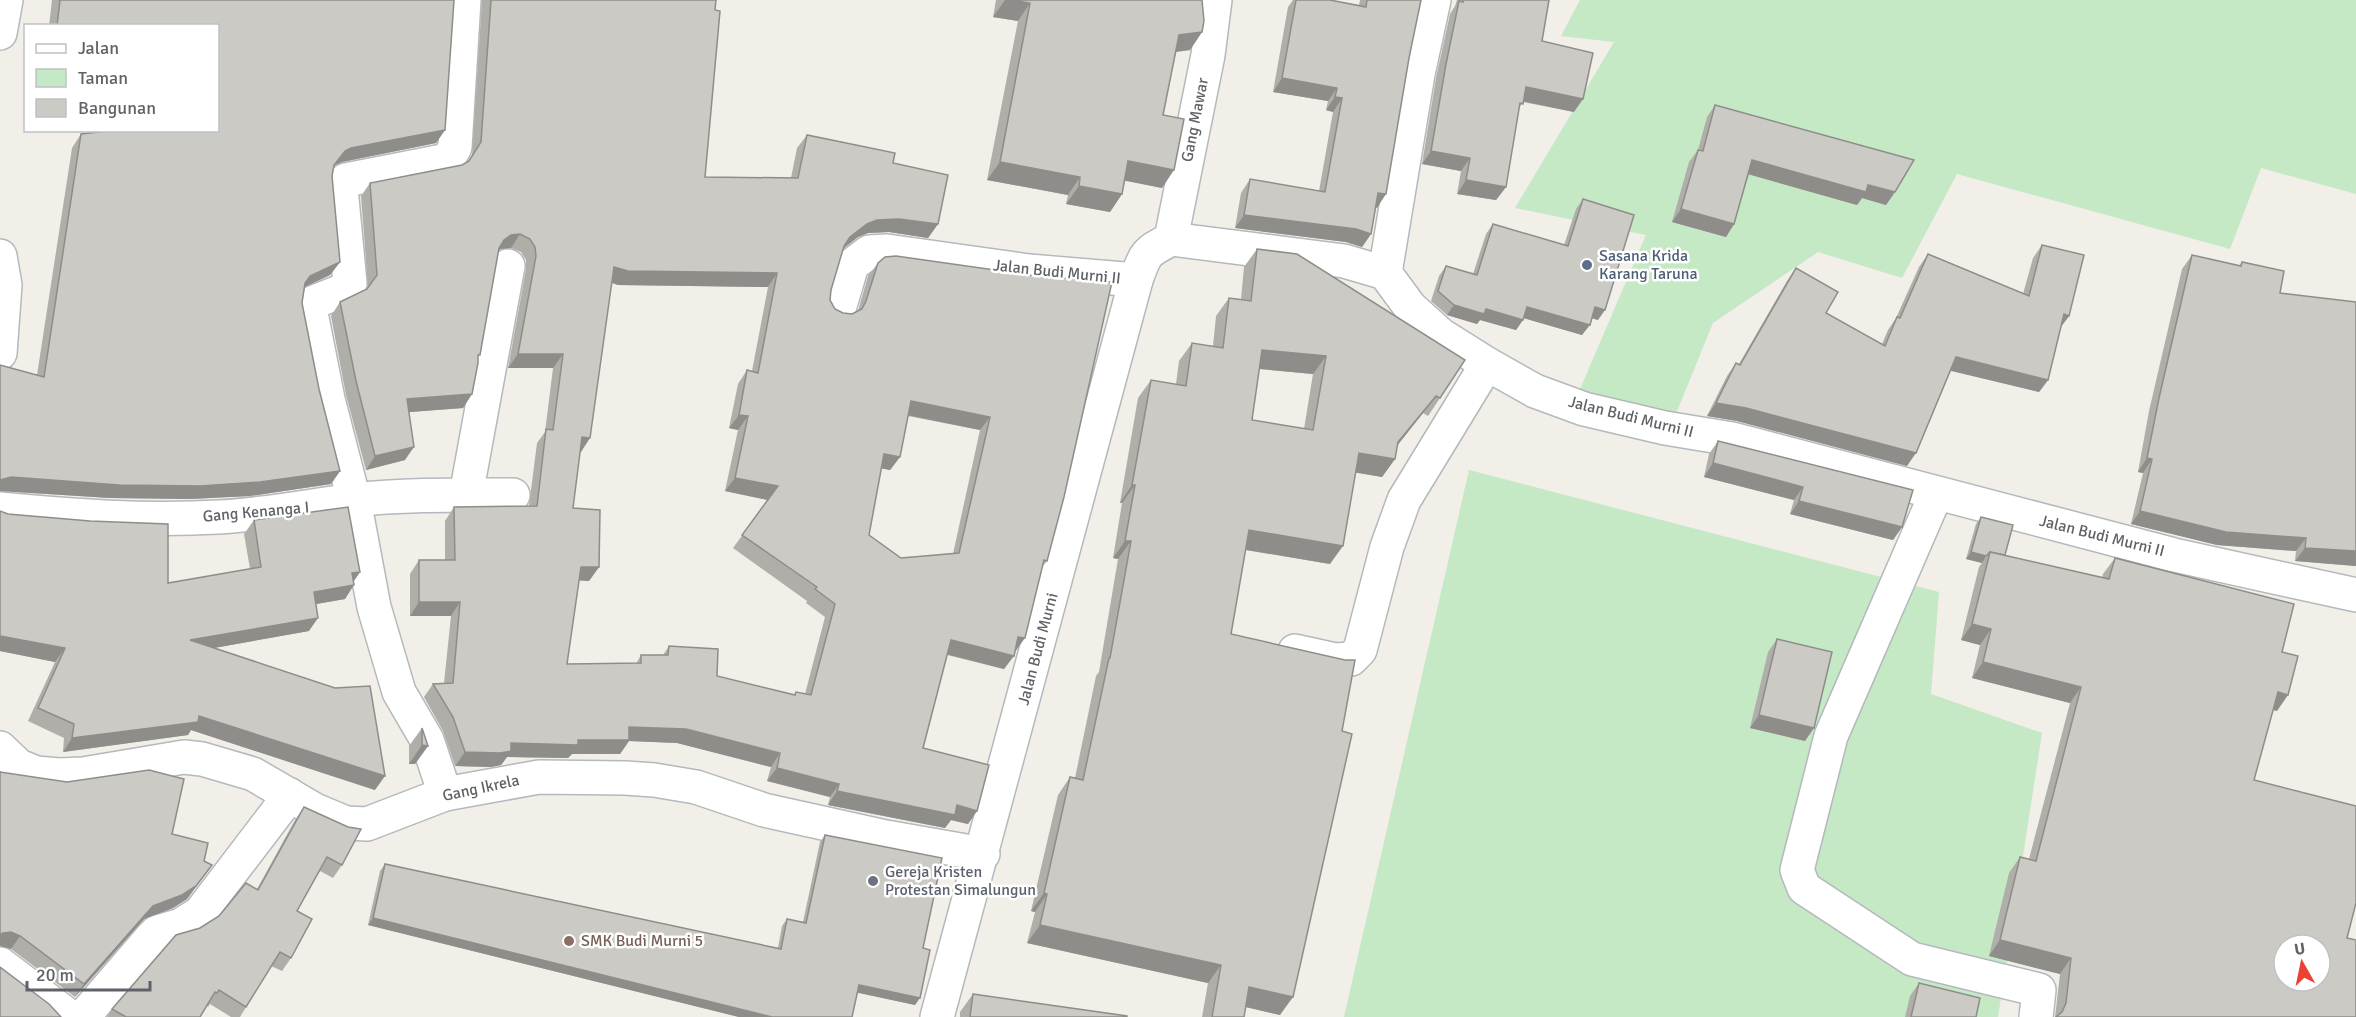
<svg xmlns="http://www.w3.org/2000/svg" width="2356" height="1017" font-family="Signika,sans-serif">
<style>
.green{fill:#c5e8c5}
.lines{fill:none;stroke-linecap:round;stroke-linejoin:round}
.minor-casing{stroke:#b5b8bc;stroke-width:36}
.minor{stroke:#fff;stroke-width:33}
.wall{fill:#afaea9;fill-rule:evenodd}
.shaded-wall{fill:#8f8d8a}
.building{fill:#cccac5;stroke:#8f8d8a;stroke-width:1.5;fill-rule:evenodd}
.service-dot{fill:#5c6f8a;stroke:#fff;stroke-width:2}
.worship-dot{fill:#6b7280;stroke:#fff;stroke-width:2}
.education-dot{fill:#8d6e63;stroke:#fff;stroke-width:2}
.labels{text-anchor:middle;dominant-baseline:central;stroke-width:5;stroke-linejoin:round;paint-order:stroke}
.street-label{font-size:16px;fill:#5f6368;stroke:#fff}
.service-label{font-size:16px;fill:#4e5e75;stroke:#fff;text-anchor:start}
.worship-label{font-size:16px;fill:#5b616d;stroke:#fff;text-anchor:start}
.education-label{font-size:16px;fill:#785e54;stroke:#fff;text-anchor:start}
</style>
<rect width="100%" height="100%" fill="#f1efe8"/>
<g class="green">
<path d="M1580 0H2356V194L2261 168 2230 249 1957 174 1902 278 1818 252 1713 323 1671 426 1575 401 1646 235 1515 208 1614 42 1561 36Z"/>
<path d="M1469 470 1939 592 1931 694 2042 733 1998 1017H1344Z"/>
</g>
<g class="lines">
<defs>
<g id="minor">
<path d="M0 33 6 0"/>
<path d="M1171 239 1208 55 1215 0"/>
<path d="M0 256 5 285 0 353"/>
<path d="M1385 273 1418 74 1434 0"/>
<path d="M839 309 852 265 869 252 887 251 1029 271 1136 280"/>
<path d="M1936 494 1831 736 1797 870 1804 888 1912 959 2039 990 2036 1017"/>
<path d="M466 495 508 266"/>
<path d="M0 509C73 516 145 521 218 517 264 515 308 506 353 500 406 494 460 495 513 495"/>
<path d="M1295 651 1336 660 1351 659 1360 650 1387 547 1404 500 1487 364"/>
<path d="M0 748 19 766 36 773 59 775 83 774 184 757 202 759 253 774 315 810 346 823 367 824 445 794 539 777 625 778 654 780 696 787 764 810 886 837 983 854"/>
<path d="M445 794 427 740 399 692 374 607 354 500 328 399 311 313 314 302 344 290 350 283 341 188 346 180 448 160 455 147 464 0"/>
<path d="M0 964 70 1017"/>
<path d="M83 1017 151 938 157 932 181 925 200 913 290 795"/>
<path d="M937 1017 1136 280C1146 252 1145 253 1171 239L1344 261 1385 273 1410 307 1441 335 1487 364 1535 391 1584 409 1665 428 1732 439 2174 555 2356 595"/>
</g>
</defs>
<use href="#minor" class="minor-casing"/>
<use href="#minor" class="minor"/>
</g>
<g class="wall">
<path d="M52 0H454L445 130 436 143 342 162 334 166 332 176 340 262 330 275 305 287 302 303 319 389 340 471 331 484 250 496 190 499 110 498 0 491V365L37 375 72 148 81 134 218 130V26H49Z"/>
<path d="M482 0H716L705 177 791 178 797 148 807 135 893 163 938 224 928 238 889 232 868 233 858 237 843 249 831 290 830 300 835 309 843 313 852 314 858 311 868 276 878 263 1037 276 1047 561 1042 567 1015 652 1004 669 947 655 923 748 977 811 968 824 951 820 945 828 828 805 830 797 767 781 771 767 677 743 629 741 620 754H572L568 758 507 757 501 765 491 767 455 766 443 731 424 697 433 684 444 683 451 616H410V574L419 560H445V521L454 507 529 506 537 443 545 432 553 368H508L526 269V260L521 252 511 248 501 249 499 250 478 357 472 394 463 408 409 412 405 460 366 470 346 395 331 316 340 302 368 288 361 196 370 183 462 165 468 162 472 156ZM612 283 618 285 768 287 752 371 747 370 738 384 729 428 738 430 725 491 768 500 733 548 807 601 806 603 825 617 805 694 796 692 794 695 717 676 669 646 663 655H641L636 664H567L579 580 589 581 599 567 573 508 580 452H581ZM908 416 980 430 953 554 901 558 869 535 881 468 890 470 900 457Z"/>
<path d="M996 0H1202V32L1190 50 1176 52 1163 115 1162 188 1125 180 1122 194 1110 212 1066 204 1068 195 987 180 1018 21 993 17Z"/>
<path d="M1293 0H1330L1359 5 1360 0H1421L1377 208 1376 207 1371 234 1362 247 1346 242 1235 228 1241 193 1250 179 1319 191 1333 112 1326 110 1328 101 1273 92 1288 7Z"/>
<path d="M1457 0H1549L1542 41 1574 112 1523 102 1519 108 1506 187 1496 200 1457 194 1461 171 1422 164 1436 78 1450 14 1455 6Z"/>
<path d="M1715 105 1895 192 1886 205 1862 198 1857 205 1749 174 1734 224 1726 237 1672 222 1689 162 1698 150 1707 117Z"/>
<path d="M1583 199 1598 320 1592 318 1582 335 1524 318 1516 330 1480 320 1477 324 1447 315 1431 301 1439 276 1446 266 1473 274 1486 234 1493 224 1564 245 1576 209Z"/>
<path d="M2042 245 2069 316 2061 327 2048 380 2039 392 1951 370 1907 466 1737 421 1707 416 1727 376 1736 363 1739 364 1787 281 1796 268 1826 313 1882 344 1888 330 1896 318 1919 267 1928 254 2023 294 2033 258Z"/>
<path d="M1257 249 1440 398 1428 416 1423 413 1397 446 1395 459 1382 477 1355 472 1330 564 1245 550 1231 634 1280 1015 1246 1007 1244 1017H1202L1208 983 1027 943 1035 912 1031 911 1058 795 1070 777 1075 778 1096 676 1099 672 1118 559 1113 558 1122 503H1120L1138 398 1151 380 1176 384 1179 361 1192 343 1213 346 1216 316 1229 298 1241 299 1244 267ZM1259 369 1313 374 1304 429 1252 420Z"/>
<path d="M2192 255 2239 266 2242 262 2280 293 2356 566 2295 561 2296 551 2217 545 2131 524 2143 473 2138 472 2149 411 2182 269Z"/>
<path d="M1718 441 1902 527 1893 540 1790 514 1794 500 1704 477 1709 454Z"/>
<path d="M1981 517 2005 555 2102 578 2103 574 2115 558 2282 652 2277 711 2273 710 2254 780 2347 938 2356 1017H2055L2060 974 1989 956 2009 873 2020 857 2029 859 2070 703 1972 678 1980 645 1961 640 1979 567 1982 563 1966 559 1976 524Z"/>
<path d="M254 520 360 572 354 581 345 599 316 604 309 631 214 648 375 790 191 730 188 735 63 752 64 738 28 721 55 662 0 651 168 583 250 569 244 534Z"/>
<path d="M1777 639 1805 741 1750 728 1768 652Z"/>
<path d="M422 728 428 746 415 764H409V746Z"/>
<path d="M304 807 342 865 333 878 320 871 297 911 291 958 282 971 271 966 240 1017H231L210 1004 208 1007 207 1006 200 1017H107L112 1009 200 928 219 916 257 889 295 820Z"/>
<path d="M172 834 204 861 212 865 187 899 173 908 144 919 75 997 11 949 2 945Z"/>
<path d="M825 835 923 948 915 1005 857 992 852 1017H739L368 925 380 871 385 864 778 948 782 926 787 919 803 922 820 842Z"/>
<path d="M1919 983 1976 1017H1905L1910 996Z"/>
<path d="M973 994 1127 1017H960V1012Z"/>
</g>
<g class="shaded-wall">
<path d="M1005 0H1012L1030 3 1018 21 993 17Z"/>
<path d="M1202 32 1190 50 1166 53 1179 35Z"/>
<path d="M1282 78 1337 88 1328 101 1273 92Z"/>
<path d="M1526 87 1583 99 1574 112 1517 100Z"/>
<path d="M1335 97 1342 98 1333 112 1326 110Z"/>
<path d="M445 130 436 143 342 162 335 165 345 151 351 148Z"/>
<path d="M1431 151 1470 158 1461 171 1422 164Z"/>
<path d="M1752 160 1868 185 1895 192 1886 205 1862 198 1857 205 1744 173Z"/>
<path d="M1128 161 1174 170 1162 188 1116 179Z"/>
<path d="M1000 162 1080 177 1068 195 987 180Z"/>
<path d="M1466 180 1506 187 1496 200 1457 194Z"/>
<path d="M1079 186 1122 194 1110 212 1066 204Z"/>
<path d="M1378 193 1386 194 1377 208 1369 206Z"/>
<path d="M1681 209 1734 224 1726 237 1672 222Z"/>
<path d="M1244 215 1356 229 1371 234 1362 247 1346 242 1235 228Z"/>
<path d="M899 219 938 224 928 238 889 232 868 233 858 237 840 251 850 237 867 224 877 220Z"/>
<path d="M520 234 511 248 501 249 494 253 504 240 511 235Z"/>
<path d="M340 262 330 275 300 289 310 276Z"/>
<path d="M614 267 777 273 768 287 618 285 605 280Z"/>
<path d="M1454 305 1486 309 1523 320 1516 330 1480 320 1477 324 1447 315Z"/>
<path d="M1527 307 1590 325 1582 335 1520 317Z"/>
<path d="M1595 307 1605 310 1598 320 1588 317Z"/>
<path d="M2064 314 2069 316 2060 328Z"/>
<path d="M1262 350 1326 356 1313 374 1250 368Z"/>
<path d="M518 354H563L553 368H508Z"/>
<path d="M1956 357 2048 380 2039 392 1947 370Z"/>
<path d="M472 394 463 408 398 413 407 399Z"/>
<path d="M1436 396 1423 413 1387 458 1395 459 1382 477 1346 471 1359 453 1398 442Z"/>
<path d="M911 401 990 417 980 430 902 414Z"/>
<path d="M1716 403 1746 408 1916 453 1907 466 1737 421 1707 416Z"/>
<path d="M739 415 748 416 738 430 729 428Z"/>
<path d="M582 437 590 438 581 452 573 451Z"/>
<path d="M414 447 405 460 366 470 375 456Z"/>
<path d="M884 454 900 457 890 470 874 467Z"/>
<path d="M2147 458 2152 459 2143 473 2138 472Z"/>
<path d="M1713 463 1803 487 1794 500 1704 477Z"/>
<path d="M340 471 331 484 250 496 190 499 110 498 0 491V480L11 477Z"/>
<path d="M735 478 778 486 768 500 725 491Z"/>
<path d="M1132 485H1135L1122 503H1120Z"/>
<path d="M1799 501 1902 527 1893 540 1790 514Z"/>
<path d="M2140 511 2306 538 2296 551 2217 545 2131 524Z"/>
<path d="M1249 530 1343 546 1330 564 1236 548Z"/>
<path d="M1125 541H1131L1118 559 1113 558Z"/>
<path d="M2305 548 2356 551V566L2295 561Z"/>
<path d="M1971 552 1986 556 1982 563 1966 559Z"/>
<path d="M581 567H599L589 581 571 580Z"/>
<path d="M360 572 351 585 352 573Z"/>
<path d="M354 585 345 599 305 606 314 592Z"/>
<path d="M419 602H460L451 616H410Z"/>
<path d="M318 618 309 631 180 654 190 640Z"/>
<path d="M1972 624 1991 629 1980 645 1961 640Z"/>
<path d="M0 636 65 648 55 662 0 651Z"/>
<path d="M1018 637 1025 638 1015 652 1009 650Z"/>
<path d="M951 640 1014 656 1004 669 942 653Z"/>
<path d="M1983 662 2081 687 2070 703 1972 678Z"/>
<path d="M2278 692 2288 695 2277 711 2267 708Z"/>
<path d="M1759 715 1814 728 1805 741 1750 728Z"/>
<path d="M199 716 385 776 375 790 191 730 188 735 63 752 72 738Z"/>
<path d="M629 727 686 729 780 753 771 767 677 743 629 741 620 754H572L568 758 507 757 501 765 491 767 455 766 465 752 511 743 578 740Z"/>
<path d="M422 745 428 746 415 764H409Z"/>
<path d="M777 768 839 784 830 797 767 781Z"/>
<path d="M837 791 957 805 977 811 968 824 951 820 945 828 828 805Z"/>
<path d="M212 865 187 899 173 908 144 919 75 997 84 984 153 906Z"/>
<path d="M1044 893 1047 894 1035 912 1031 911Z"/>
<path d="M373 918 772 1017H739L368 925Z"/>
<path d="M1040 925 1221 965 1208 983 1027 943Z"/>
<path d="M11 932 20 936 11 949 0 946V935L3 933Z"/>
<path d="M2000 940 2071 958 2060 974 1989 956Z"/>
<path d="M859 985 920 998 915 1005 854 992Z"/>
<path d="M1249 987 1293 997 1280 1015 1237 1005Z"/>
</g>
<g class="building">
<path d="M60 0H454L445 130 351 148 345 151 334 165 332 176 340 262 310 276 305 283 302 303 319 389 340 471 260 482 200 486 119 485 11 477 0 480V365L44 377 81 134 116 130H218V26H57Z"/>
<path d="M491 0H716L715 10 720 11 705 177 798 178 807 135 895 153 893 163 948 175 938 224 899 219 877 220 867 224 850 237 844 246 831 290 830 300 835 309 843 313 852 314 862 309 866 301 878 263 885 257 896 256 1037 276 1112 282 1064 497 1047 561 1044 560 1025 638 1018 637 1014 656 951 640 923 748 989 765 977 811 957 805 955 815 837 791 839 784 777 768 780 753 686 729 629 727V740H578V745L511 743V751L500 753 465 752 453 717 433 684 453 683 460 602H419V560H455L454 507 537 506 546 429 553 430 563 354H518L536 256 535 247 530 239 520 234 511 235 504 240 499 248 480 355H478V363L472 394 407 399 414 447 375 456 356 381 340 302 367 289 377 275 370 183 462 165 469 161 481 142ZM614 267 628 271 777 273 758 373 747 370 739 415 748 416 735 478 778 486 742 535 817 587 815 589 835 604 811 695 796 692 795 695 717 676 718 649 669 646 668 655H641V663L567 664 581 567H599L600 510 573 508 582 437 590 438ZM911 401 990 417 959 553 901 558 869 535 884 454 900 457Z"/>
<path d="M1012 0H1202L1204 21 1202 32 1179 35 1163 115 1184 119 1174 170 1128 161 1122 194 1079 186 1080 177 1000 162 1030 3Z"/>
<path d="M1296 0H1330L1366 7 1367 0H1421L1409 58 1386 194 1378 193 1371 234 1356 229 1244 215 1250 179 1325 192 1342 98 1335 97 1337 88 1282 78Z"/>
<path d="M1463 0H1549L1542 41 1593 53 1583 99 1526 87 1523 104 1520 103 1506 187 1466 180 1470 158 1431 151 1446 64 1459 1 1463 2Z"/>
<path d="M1715 105 1914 160 1895 192 1868 185 1866 192 1752 160 1734 224 1681 209 1698 150 1703 151Z"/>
<path d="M1583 199 1634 215 1605 310 1595 307 1590 325 1527 307 1523 320 1486 309 1484 314 1454 305 1438 291 1446 266 1477 275 1493 224 1568 246Z"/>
<path d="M2042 245 2084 255 2069 316 2064 314 2048 380 1956 357 1916 453 1746 408 1716 403 1736 363 1740 365 1796 268 1838 292 1826 313 1885 346 1897 317 1900 318 1928 254 2029 296Z"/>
<path d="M1257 249 1297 254 1465 360 1440 398 1436 396 1398 442 1395 459 1359 453 1343 546 1249 530 1231 634 1345 660H1355L1342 731 1352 734 1293 997 1249 987 1244 1017H1212L1221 965 1040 925 1047 894 1044 893 1070 777 1083 780 1109 658H1110L1131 541H1125L1135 485H1132L1151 380 1186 386 1192 343 1223 348 1229 298 1251 301ZM1262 350 1326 356 1313 430 1252 420Z"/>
<path d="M2192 255 2241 266 2242 262 2284 271 2280 293 2356 302V551L2305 548 2306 538 2226 532 2140 511 2152 459 2147 458 2159 398Z"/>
<path d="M1718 441 1913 490 1902 527 1799 501 1803 487 1713 463Z"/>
<path d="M348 507 360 572 352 573 354 585 314 592 318 618 190 640 335 688 370 686 385 776 199 716 198 722 72 738 74 724 38 708 65 648 0 636V511L8 514 90 521 168 524V583L261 567 254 520Z"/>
<path d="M1981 517 2013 525 2005 555 1990 552 1986 556 1971 552Z"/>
<path d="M1990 552 2109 579 2115 558 2294 604 2282 652 2298 656 2288 695 2278 692 2254 780 2356 806V903L2347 938 2356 940V1017H2056L2062 1012 2066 1003 2071 958 2000 940 2020 857 2036 861 2081 687 1983 662 1991 629 1972 624ZM2284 945H2320V981H2284Z"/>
<path d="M1777 639 1832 652 1814 728 1759 715Z"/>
<path d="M422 728 428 746 422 745Z"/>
<path d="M149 770 184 779 172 834 208 843 204 861 212 865 196 886 182 895 153 906 84 984 20 936 11 932 3 933 0 935V772L67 782Z"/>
<path d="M304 807 348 827 361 829 342 865 327 857 297 911 312 919 291 958 280 952 246 1007 219 990 217 993 215 992 200 1017H126L112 1009 176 935 200 928 219 916 246 883 258 890Z"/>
<path d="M825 835 942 858 923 948 930 950 920 998 859 985 852 1017H772L373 918 385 864 781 949 787 919 806 923Z"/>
<path d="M0 967 49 1004 61 1017H0Z"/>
<path d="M1919 983 1980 998 1976 1017H1911Z"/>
<path d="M973 994 1127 1016V1017H970Z"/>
</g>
<circle class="service-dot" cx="1587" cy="265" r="6"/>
<circle class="worship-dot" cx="873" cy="881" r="6"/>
<circle class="education-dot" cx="569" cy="941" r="6"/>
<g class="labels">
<g class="street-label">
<text transform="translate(1195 120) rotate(-79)">Gang Mawar</text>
<text transform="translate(1057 272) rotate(6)">Jalan Budi Murni II</text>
<text transform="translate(1631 417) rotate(14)">Jalan Budi Murni II</text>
<text transform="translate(256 512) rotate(-5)">Gang Kenanga I</text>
<text transform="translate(2102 536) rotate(14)">Jalan Budi Murni II</text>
<text transform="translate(1038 649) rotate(-75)">Jalan Budi Murni</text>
<text transform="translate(481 788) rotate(-12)">Gang Ikrela</text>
</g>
<g class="service-label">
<text x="1599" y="256">Sasana Krida<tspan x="1599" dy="18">Karang Taruna</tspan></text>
</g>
<g class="worship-label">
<text x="885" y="872">Gereja Kristen<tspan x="885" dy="18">Protestan Simalungun</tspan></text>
</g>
<g class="education-label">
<text x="581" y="941">SMK Budi Murni 5</text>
</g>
</g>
<rect x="24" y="24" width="195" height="108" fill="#ffffff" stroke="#bfc1c3" stroke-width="1.5"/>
<rect x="36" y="44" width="30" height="9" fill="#ffffff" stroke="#bfc1c3" stroke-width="1.5"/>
<text x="78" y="54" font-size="18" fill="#5f6368">Jalan</text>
<rect x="36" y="69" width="30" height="18" fill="#c5e8c5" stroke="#bfc1c3" stroke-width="1.5"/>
<text x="78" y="84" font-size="18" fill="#5f6368">Taman</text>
<rect x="36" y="99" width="30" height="18" fill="#cccac5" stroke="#bfc1c3" stroke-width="1.5"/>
<text x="78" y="114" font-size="18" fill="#5f6368">Bangunan</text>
<g transform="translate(2302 963) rotate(351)"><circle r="28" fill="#ffffff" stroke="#bfc1c3" stroke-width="1.5"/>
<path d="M0-4.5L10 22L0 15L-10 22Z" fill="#ea4335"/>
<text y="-9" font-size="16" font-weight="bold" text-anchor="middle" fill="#5f6368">U</text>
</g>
<path d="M27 981v9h123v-9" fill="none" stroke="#5f6368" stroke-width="3"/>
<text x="36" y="981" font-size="18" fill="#5f6368" stroke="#ffffff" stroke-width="4.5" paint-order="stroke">20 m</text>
</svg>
